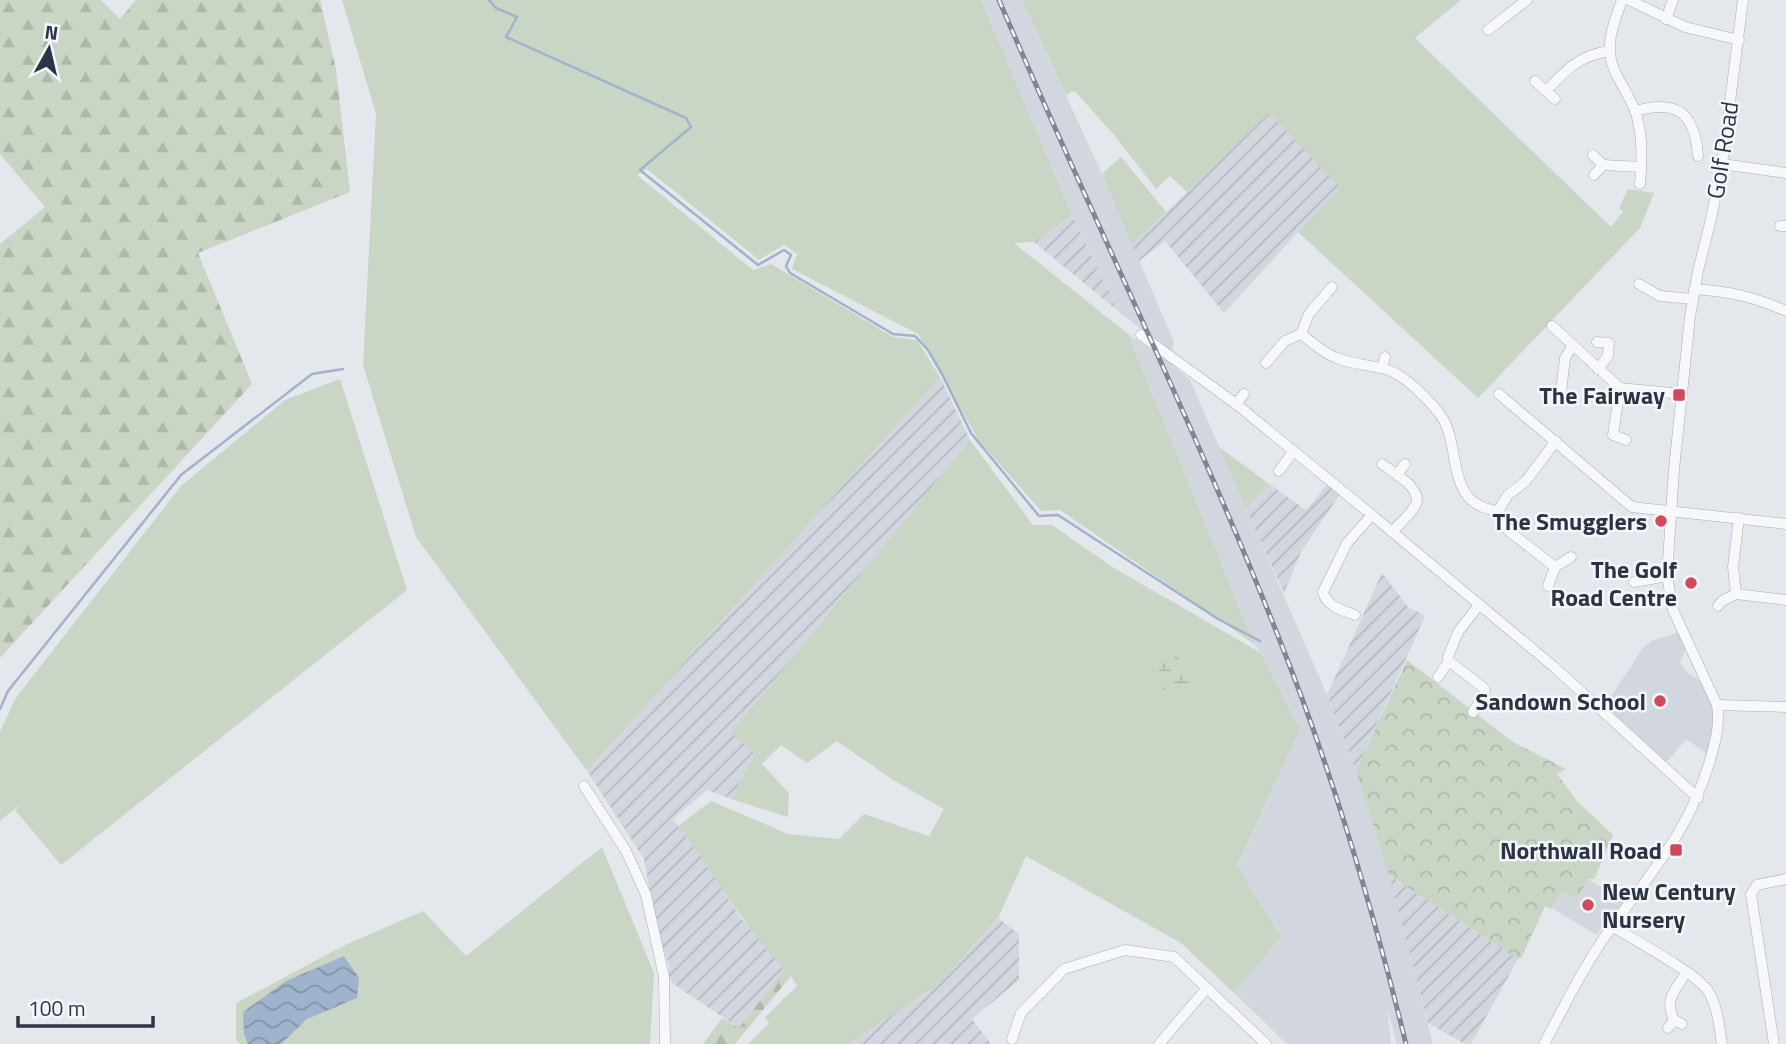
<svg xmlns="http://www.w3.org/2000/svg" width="1786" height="1044" font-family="'Titillium Web',sans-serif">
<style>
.built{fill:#d2d6de}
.industrial{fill:url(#industrial-furrows)}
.grass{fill:#c9d6c5}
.forest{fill:url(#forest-firs)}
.wetland{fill:url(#wetland-marsh)}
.park{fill:url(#park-crowns)}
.water{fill:url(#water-waves)}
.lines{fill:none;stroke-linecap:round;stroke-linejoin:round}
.stream{stroke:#9fb4cc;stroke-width:2.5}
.minor-casing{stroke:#a9aeb7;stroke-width:11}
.minor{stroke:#f7f8fa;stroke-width:10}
.rail-casing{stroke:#7d8696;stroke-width:5}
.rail{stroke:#f4f6f9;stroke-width:2.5;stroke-dasharray:8;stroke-linecap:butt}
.poi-dot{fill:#d1495b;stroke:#f4f6f9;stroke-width:2.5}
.labels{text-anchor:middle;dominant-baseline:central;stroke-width:5;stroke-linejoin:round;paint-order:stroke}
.street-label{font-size:24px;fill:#2b3445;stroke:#f4f6f9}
.poi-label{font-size:24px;font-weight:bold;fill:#2b3445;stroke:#f4f6f9;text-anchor:end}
</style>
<defs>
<pattern id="industrial-furrows" width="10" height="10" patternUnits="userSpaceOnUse" patternTransform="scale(1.75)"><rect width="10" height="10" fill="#d2d6de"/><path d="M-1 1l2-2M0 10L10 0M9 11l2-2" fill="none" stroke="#b4b8c0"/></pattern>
<pattern id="forest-firs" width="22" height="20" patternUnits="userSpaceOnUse" patternTransform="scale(1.75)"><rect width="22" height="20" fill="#c9d6c5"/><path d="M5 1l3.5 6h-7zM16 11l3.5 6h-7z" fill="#adb8ab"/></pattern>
<pattern id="wetland-marsh" width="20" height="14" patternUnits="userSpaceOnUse" patternTransform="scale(1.75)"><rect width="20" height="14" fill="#c9d6c5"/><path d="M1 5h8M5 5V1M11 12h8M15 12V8" fill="none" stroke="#adb8ab"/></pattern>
<pattern id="park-crowns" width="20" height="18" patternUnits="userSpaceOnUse" patternTransform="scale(1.75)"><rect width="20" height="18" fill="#c9d6c5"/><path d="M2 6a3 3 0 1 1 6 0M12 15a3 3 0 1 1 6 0" fill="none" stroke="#adb8ab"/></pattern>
<pattern id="water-waves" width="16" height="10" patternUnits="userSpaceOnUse" patternTransform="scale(1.75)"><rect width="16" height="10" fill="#9fb4cc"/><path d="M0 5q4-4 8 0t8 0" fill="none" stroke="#8293a7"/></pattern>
</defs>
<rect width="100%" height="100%" fill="#e4e7ec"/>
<g class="built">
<path d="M981 0H1022L1102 174 1174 342 1171 353 1118 311 1072 215Z"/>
<path d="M1128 334 1172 364 1190 380 1327 695 1356 771 1390 877 1433 1044H1397L1387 1008 1391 1044H1287L1234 993 1281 937 1237 867 1300 729 1261 653 1254 644Z"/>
<path d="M1679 632 1686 647 1680 663 1688 673 1704 683 1711 696 1716 720 1709 755 1686 739 1667 762 1605 706 1642 649 1651 641Z"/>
<path d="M1588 879 1625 901 1596 935 1552 908 1562 890 1577 899Z"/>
</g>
<g class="industrial">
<path d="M1269 113 1342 188 1298 232 1224 313 1165 241 1139 261 1132 245Z"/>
<path d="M1072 215 1118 311 1034 242Z"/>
<path d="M940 377 970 440 732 732 755 754 731 799 707 790 673 819 702 858 740 917 784 969 739 1028 672 983 669 977V964L655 924 644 859 587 771Z"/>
<path d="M1268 483 1306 510 1327 485 1340 494 1301 552 1284 593 1246 509Z"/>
<path d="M1382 573 1408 607 1425 616 1356 771 1327 695Z"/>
<path d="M1389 875 1518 959 1471 1044H1465L1428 1023Z"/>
<path d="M998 918 1019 934V980L972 1019 991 1044H848L940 983Z"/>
</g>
<g class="grass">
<path d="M342 0H981L1072 215 1034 242 1014 243 1128 334 1254 644 1060 510 1041 511 979 441 918 334 792 269 797 254 784 245 759 260 647 169 637 175 753 270 771 264 893 337 917 340 940 377 587 771 416 537 363 365 376 114Z"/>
<path d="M1022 0H1461L1415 38 1611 227 1623 212 1619 208 1628 189 1654 193 1640 228 1478 398 1298 232 1341 188 1269 113 1187 192 1170 176 1156 189 1114 135 1075 91 1066 95Z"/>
<path d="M1121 157 1166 212 1132 245 1102 174Z"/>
<path d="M340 379 407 590 61 865 15 810 23 802 0 821V732L15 699 181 486 285 400Z"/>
<path d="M970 440 1033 525H1052L1114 568 1261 653 1300 729 1237 866 1281 937 1234 993 1181 943 1026 856 998 918 940 983 848 1044H748L769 1023 765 1017 797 986 791 976C746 932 716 876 678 826L711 801 788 834 839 839 864 814 929 836 944 809 893 780 837 741 807 763 781 745 762 764 789 793 788 817 731 799 755 754 731 733Z"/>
<path d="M1219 447 1268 483 1246 509Z"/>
<path d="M602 847 654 973 650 1044H240L236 1040V1003L343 946 423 911 466 956Z"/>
</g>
<g class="forest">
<path d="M0 0H101L120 19 136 0H320L336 69 350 192 198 253 252 384 0 658V244L45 207 0 154Z"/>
<path d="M784 969 791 976 735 1044H703L722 1018 739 1028Z"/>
</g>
<path class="wetland" d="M1169 648 1186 665 1195 682 1180 699 1153 684Z"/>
<path class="park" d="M1407 660 1513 742 1566 769 1557 774 1578 802 1613 835 1594 879H1588L1577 899 1562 891 1551 909 1545 906 1522 957 1518 959 1389 875 1356 771Z"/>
<path class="water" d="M344 956 359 978 357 998 307 1019 281 1044H248L244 1034 243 1012 286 981Z"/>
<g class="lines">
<g class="stream">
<path d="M489 0 496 8 517 17 506 37 686 118 691 127 640 170 758 265 784 250 791 255 786 266 790 273 893 334 915 336 928 350 942 374 971 433 1039 516 1058 515 1218 619 1260 641"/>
<path d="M0 709 8 691 181 475 312 374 343 369"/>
</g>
<defs>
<g id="minor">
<path d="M1622 0C1614 22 1604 46 1614 69 1620 84 1631 98 1636 113 1643 138 1642 159 1640 184"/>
<path d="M1629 0 1685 27 1739 40"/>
<path d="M1666 19 1673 0"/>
<path d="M1488 30 1527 0"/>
<path d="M1535 81 1555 99"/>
<path d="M1547 90C1568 68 1579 56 1609 51"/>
<path d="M1635 111C1677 99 1695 113 1698 156"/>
<path d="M1593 155 1603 165"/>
<path d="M1722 164 1786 173"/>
<path d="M1594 175 1603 165 1641 167"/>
<path d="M1780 226H1786"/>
<path d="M1639 284 1660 296 1693 299"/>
<path d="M1694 289C1731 292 1752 296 1786 311"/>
<path d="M1552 326 1620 388 1682 394"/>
<path d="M1301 334 1309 314 1332 287"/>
<path d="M1141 335 1236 404 1372 515 1553 666 1698 798"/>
<path d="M1597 342 1609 343 1608 356 1598 369"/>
<path d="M1266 363 1285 341 1301 334C1313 343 1323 353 1337 358 1352 364 1369 365 1385 369 1405 375 1425 396 1439 413 1464 445 1442 504 1498 511"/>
<path d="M1382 368 1385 357"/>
<path d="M1620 388 1613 435 1626 440"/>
<path d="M1561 392 1565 358 1573 345"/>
<path d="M1499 394 1632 507 1786 524"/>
<path d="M1236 404 1244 394"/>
<path d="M1382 464C1393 472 1425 490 1415 506 1410 515 1399 524 1392 532"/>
<path d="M1279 471 1293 452"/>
<path d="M1397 475 1405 464"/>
<path d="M1739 518 1733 567 1736 594 1786 600"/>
<path d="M1555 567 1510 532 1504 526 1498 511 1508 495 1525 482 1556 441"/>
<path d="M1634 582 1667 576"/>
<path d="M1548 586 1555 567 1571 557"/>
<path d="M1718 606 1722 601 1736 594"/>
<path d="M1355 615C1342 610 1327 607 1323 592L1347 543 1372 515"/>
<path d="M1438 677 1449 661"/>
<path d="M1717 705 1786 707"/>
<path d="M1473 712 1484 695 1485 689 1449 661 1448 657 1458 632 1479 605"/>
<path d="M584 786 626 851 646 895 664 977 665 1044"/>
<path d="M1613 927C1633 939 1698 974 1708 991 1718 1007 1719 1026 1722 1044"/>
<path d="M1674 1020C1664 999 1675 991 1686 973"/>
<path d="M1668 1028 1674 1020 1682 1024"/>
<path d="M1012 1039 1021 1013 1064 969 1125 950 1174 957 1266 1044"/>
<path d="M1159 1044 1207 988"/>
<path d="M1544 1044C1563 1009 1580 973 1602 941 1646 877 1689 835 1711 757 1716 739 1720 724 1717 705L1673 610 1667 576 1674 469 1690 317 1698 271 1711 219 1722 164 1743 0"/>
<path d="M1774 1044 1751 894 1757 885 1786 879"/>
</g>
</defs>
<use href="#minor" class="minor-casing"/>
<use href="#minor" class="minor"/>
<defs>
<path id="rail" d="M999 0C1091 216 1196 427 1282 646 1333 775 1373 909 1406 1044"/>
</defs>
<use href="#rail" class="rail-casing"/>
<use href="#rail" class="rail"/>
</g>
<g class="poi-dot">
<rect x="1672" y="388" width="14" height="14" rx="3.5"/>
<circle cx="1661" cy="521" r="7"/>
<circle cx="1691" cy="583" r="7"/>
<circle cx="1660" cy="701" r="7"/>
<rect x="1669" y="843" width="14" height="14" rx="3.5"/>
<circle cx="1588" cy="905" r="7"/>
</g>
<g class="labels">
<g class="street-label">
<text transform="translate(1722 150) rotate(-81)">Golf Road</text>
</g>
<g class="poi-label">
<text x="1665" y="395">The Fairway</text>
<text x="1647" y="521">The Smugglers</text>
<text x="1677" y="569">The Golf<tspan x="1677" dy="28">Road Centre</tspan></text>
<text x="1646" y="701">Sandown School</text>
<text x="1662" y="850">Northwall Road</text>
<text x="1602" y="891" text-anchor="start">New Century<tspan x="1602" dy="28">Nursery</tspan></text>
</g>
</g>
<g transform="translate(49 49) rotate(8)" stroke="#f4f6f9" stroke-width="5" paint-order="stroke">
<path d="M0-5L12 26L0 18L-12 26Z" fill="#2b3445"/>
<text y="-10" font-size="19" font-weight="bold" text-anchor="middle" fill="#2b3445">N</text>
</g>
<path d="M18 1016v10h135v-10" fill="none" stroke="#2b3445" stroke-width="3.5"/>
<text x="28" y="1016" font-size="21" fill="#2b3445" stroke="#f4f6f9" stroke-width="5" paint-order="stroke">100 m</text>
</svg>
